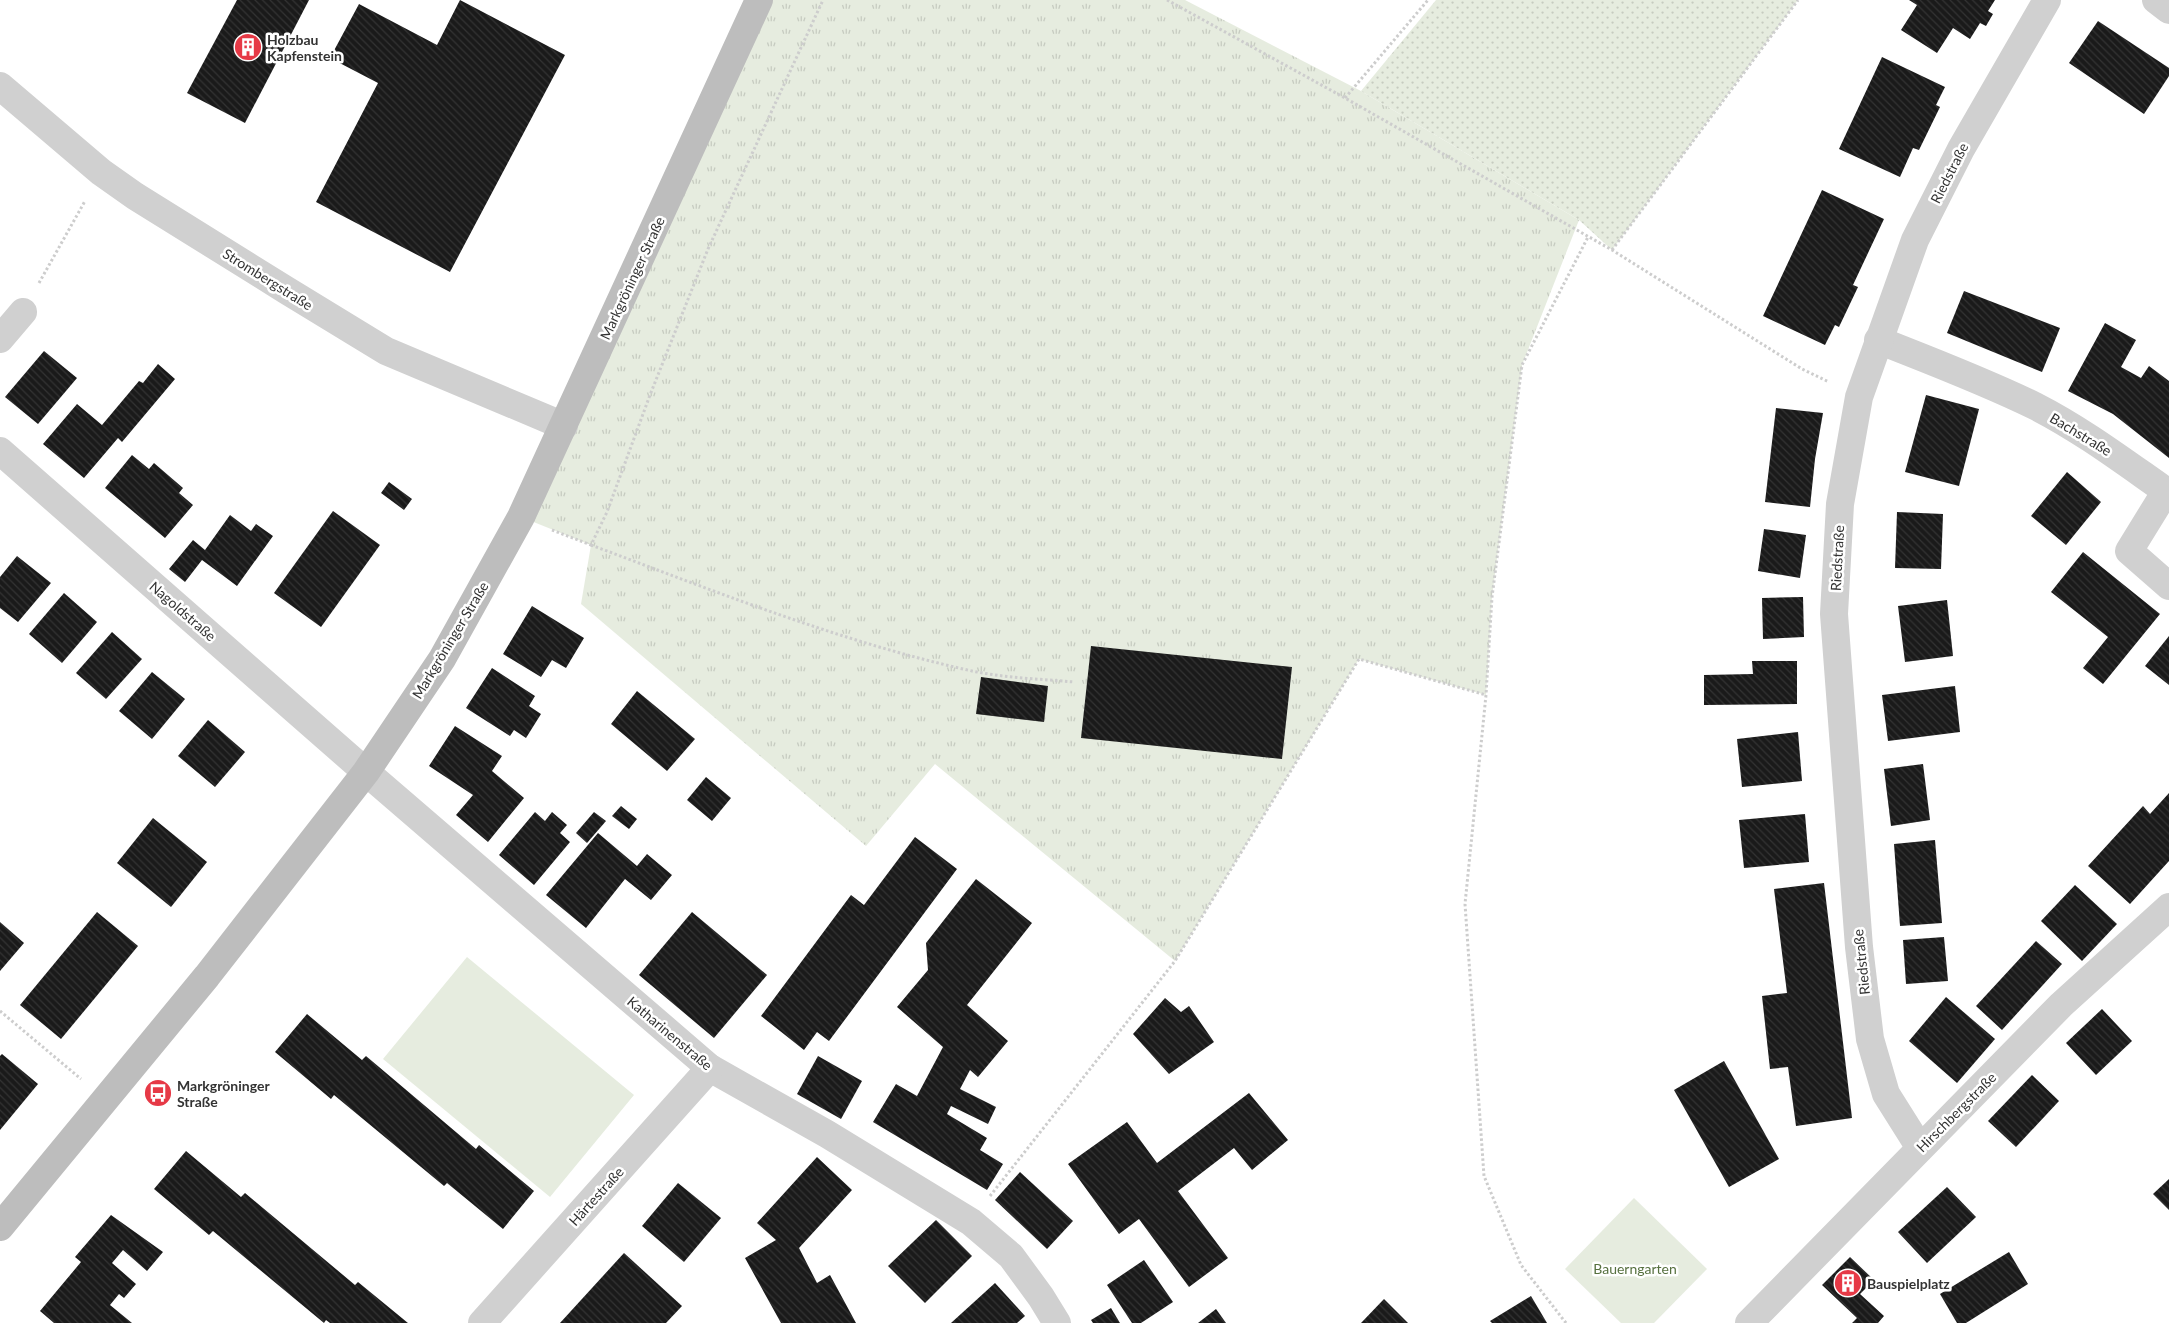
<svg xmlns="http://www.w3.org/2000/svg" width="2169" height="1323" font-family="Lato,sans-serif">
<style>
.grass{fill:url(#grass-tufts)}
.park{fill:#e6ecdf}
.garden{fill:url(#garden-dots)}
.building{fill:url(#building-back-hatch)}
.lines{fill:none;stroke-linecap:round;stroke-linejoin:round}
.path{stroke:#cdcdcd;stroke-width:3;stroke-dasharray:2.5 2.5;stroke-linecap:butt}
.minor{stroke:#d0d0d0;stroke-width:28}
.secondary{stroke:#bdbdbd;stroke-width:28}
.labels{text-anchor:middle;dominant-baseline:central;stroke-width:5;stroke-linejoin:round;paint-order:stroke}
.poi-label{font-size:14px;font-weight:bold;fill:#333;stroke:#fff;text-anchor:start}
.street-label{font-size:14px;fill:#333;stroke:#fff}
.park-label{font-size:14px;fill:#56703f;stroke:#fff}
</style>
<defs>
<pattern id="grass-tufts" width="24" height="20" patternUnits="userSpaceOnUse" patternTransform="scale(1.25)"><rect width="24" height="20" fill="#e6ecdf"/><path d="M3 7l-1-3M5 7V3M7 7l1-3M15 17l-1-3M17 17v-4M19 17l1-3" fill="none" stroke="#c6cbc0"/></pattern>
<pattern id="garden-dots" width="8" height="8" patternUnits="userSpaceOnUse" patternTransform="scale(1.25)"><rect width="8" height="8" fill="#e6ecdf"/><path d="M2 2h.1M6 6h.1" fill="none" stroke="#c6cbc0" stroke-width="1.8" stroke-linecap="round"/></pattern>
<pattern id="building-back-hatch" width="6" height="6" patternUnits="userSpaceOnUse" patternTransform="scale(1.25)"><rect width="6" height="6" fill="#1a1a1a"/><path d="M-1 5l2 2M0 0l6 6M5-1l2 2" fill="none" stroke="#333"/></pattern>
</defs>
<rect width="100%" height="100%" fill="#fff"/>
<path class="grass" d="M759 0H1185L1361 91 1579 220 1522 365 1492 597 1486 695 1359 659 1175 961 935 764 866 846 581 604 591 545 521 517Z"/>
<g class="park">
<path d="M467 957 634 1095 550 1197 383 1059Z"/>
<path d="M1634 1198 1707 1269 1654 1323H1621L1565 1269Z"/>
</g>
<path class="garden" d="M1436 0H1798L1612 250 1579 220 1361 91Z"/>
<g class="building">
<path d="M237 0H309L245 123 187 93Z"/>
<path d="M460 0 565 55 450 272 316 202 378 83 330 58 359 4 437 45Z"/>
<path d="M1909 0H1995L1988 11 1993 14 1986 26 1980 23 1970 39 1953 28 1937 53 1901 30 1917 5Z"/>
<path d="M2098 21 2169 68V76L2144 114 2069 63Z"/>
<path d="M1882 57 1945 87 1936 105 1940 107 1919 150 1913 148 1900 177 1839 149Z"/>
<path d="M1822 190 1884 219 1853 285 1858 287 1839 327 1835 325 1825 345 1763 316Z"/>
<path d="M1964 291 2060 328 2042 372 1947 333Z"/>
<path d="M2105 323 2136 340 2121 367 2141 378 2149 366 2169 381V458L2113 414 2068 391Z"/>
<path d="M44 351 77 378 38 424 5 397Z"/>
<path d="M158 364 175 379 122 442 118 438 84 478 43 444 77 404 102 425 139 381 143 383Z"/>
<path d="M1926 395 1979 409 1959 486 1905 472Z"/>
<path d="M1776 408 1823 413 1815 459 1810 507 1765 502Z"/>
<path d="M132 455 149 469 154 463 183 488 179 493 193 505 165 538 105 488Z"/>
<path d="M2067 472 2101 502 2066 545 2031 516Z"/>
<path d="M389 482 412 499 404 510 381 493Z"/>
<path d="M333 511 380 545 321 627 274 593Z"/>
<path d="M1897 512 1943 514 1941 569 1895 568Z"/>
<path d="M230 515 251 531 256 524 273 536 237 586 202 560 185 582 169 569 193 540 205 550Z"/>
<path d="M1764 529 1806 535 1800 578 1758 571Z"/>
<path d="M2083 552 2160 614 2103 684 2083 668 2108 637 2051 592Z"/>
<path d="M17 556 51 583 18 622 0 608V577Z"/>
<path d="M64 593 97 622 62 663 29 634Z"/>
<path d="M1803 597 1804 637 1763 639 1762 598Z"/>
<path d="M1947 600 1953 656 1905 662 1898 606Z"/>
<path d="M532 606 584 638 566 668 552 660 541 677 503 654Z"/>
<path d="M112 632 142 659 106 699 76 673Z"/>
<path d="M2169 636V685L2145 666Z"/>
<path d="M1091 646 1292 667 1282 759 1081 738Z"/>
<path d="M1752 661H1797V704L1704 705V675L1753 674Z"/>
<path d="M492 668 535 696 529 706 541 714 526 738 514 730 510 736 466 708Z"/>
<path d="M152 672 185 699 152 739 119 711Z"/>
<path d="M981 677 1048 686 1044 722 976 714Z"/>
<path d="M1955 686 1960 732 1888 741 1882 695Z"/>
<path d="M637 691 695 739 667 771 611 724Z"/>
<path d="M208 720 245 752 215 787 178 756Z"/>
<path d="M455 726 502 756 492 771 524 798 488 842 456 815 473 795 429 766Z"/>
<path d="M1798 732 1802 781 1742 787 1737 739Z"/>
<path d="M1923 764 1930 820 1891 826 1884 769Z"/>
<path d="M706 777 731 798 712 821 687 800Z"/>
<path d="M2169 793V861L2130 904 2088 866 2143 806 2150 814Z"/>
<path d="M621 806 637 819 629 829 612 816Z"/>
<path d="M535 812 545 821 552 812 567 825 560 833 570 842 534 885 499 855Z"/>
<path d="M594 812 606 821 587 843 576 833Z"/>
<path d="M1805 814 1809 862 1744 868 1739 820Z"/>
<path d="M153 818 207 862 171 907 117 863Z"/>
<path d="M598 833 637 866 647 854 672 875 651 900 625 879 586 928 546 895Z"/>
<path d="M915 837 957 869 829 1041 817 1032 804 1050 761 1016 851 895 864 905Z"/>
<path d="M1935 840 1942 923 1900 926 1894 844Z"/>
<path d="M976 879 1032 923 967 1005 1008 1041 978 1077 970 1070 960 1089 996 1107 988 1124 951 1106 947 1114 987 1138 980 1150 1003 1164 987 1190 873 1122 896 1084 917 1096 943 1047 897 1007 928 970 926 943Z"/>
<path d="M1824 883 1852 1118 1796 1126 1788 1067 1770 1069 1762 996 1787 993 1774 889Z"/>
<path d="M2075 885 2117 924 2082 961 2041 921Z"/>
<path d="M97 912 138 946 61 1039 20 1005Z"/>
<path d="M692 912 767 975 714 1038 639 975Z"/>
<path d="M0 922 24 943 0 971Z"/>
<path d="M1944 937 1948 981 1906 984 1903 940Z"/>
<path d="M2036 941 2062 964 2002 1030 1976 1006Z"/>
<path d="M1946 997 1995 1039 1957 1083 1909 1041Z"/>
<path d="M1165 998 1181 1012 1189 1006 1214 1042 1169 1074 1133 1034Z"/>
<path d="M2102 1009 2132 1041 2096 1075 2066 1043Z"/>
<path d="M307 1014 362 1060 366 1056 476 1149 479 1145 534 1191 503 1229 447 1183 444 1186 334 1095 331 1099 275 1052Z"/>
<path d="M2 1054 38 1084 0 1130V1056Z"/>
<path d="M818 1056 862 1081 841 1119 797 1094Z"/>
<path d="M1724 1061 1779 1159 1729 1187 1674 1090Z"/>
<path d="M2032 1075 2059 1101 2016 1147 1988 1121Z"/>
<path d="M1249 1093 1288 1140 1252 1170 1234 1148 1178 1191 1228 1258 1189 1287 1139 1219 1119 1234 1068 1164 1127 1122 1157 1163Z"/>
<path d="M186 1151 241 1197 245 1193 355 1285 358 1282 408 1323H330L326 1320 324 1323 213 1231 209 1235 154 1189Z"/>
<path d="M817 1157 852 1190 799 1248 817 1283 830 1275 856 1323H781L745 1258 776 1240 757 1223Z"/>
<path d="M1020 1172 1073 1221 1047 1249 995 1200Z"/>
<path d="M2169 1179V1210L2153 1194Z"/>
<path d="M678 1183 721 1218 684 1262 642 1226Z"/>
<path d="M1947 1187 1976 1217 1927 1263 1898 1232Z"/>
<path d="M111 1215 163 1252 147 1271 123 1250 112 1263 136 1284 124 1298 119 1294 110 1305 132 1323H54L40 1311 81 1262 75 1257Z"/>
<path d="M936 1220 972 1256 925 1303 888 1266Z"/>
<path d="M2009 1252 2028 1284 1966 1323H1957L1940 1294Z"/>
<path d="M624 1253 682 1306 666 1323H560Z"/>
<path d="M1850 1257 1874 1280 1860 1294 1884 1316 1878 1323H1852L1857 1318 1822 1285Z"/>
<path d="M1144 1260 1173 1302 1141 1323H1132L1107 1285Z"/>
<path d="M995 1283 1025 1316 1017 1323H951Z"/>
<path d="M1531 1296 1547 1323H1492L1490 1321Z"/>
<path d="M1384 1299 1408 1323H1361Z"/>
<path d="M1111 1308 1120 1323H1093L1091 1320Z"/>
<path d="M1216 1309 1226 1323H1198Z"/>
</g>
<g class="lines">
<g class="path">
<path d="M1167 0 1345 98 1612 250 1802 369 1829 382"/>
<path d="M1345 98 1428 0"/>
<path d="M1612 250 1798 0"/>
<path d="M39 283 85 201"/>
<path d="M552 530 591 545 607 512 650 395 708 249 823 0"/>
<path d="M591 545C717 592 841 642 972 671 1005 678 1041 679 1074 682"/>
<path d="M0 1011 81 1079"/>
<path d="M990 1196 1175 961 1359 659 1486 695"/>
<path d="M1566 1323 1521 1265 1484 1176 1465 904 1486 695 1492 597 1522 365 1588 237"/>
</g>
<g class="minor">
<path d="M2156 0 2169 10"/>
<path d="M0 86 101 172 135 196 286 290 386 351 564 426"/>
<path d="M0 339 23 312"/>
<path d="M1878 340C1931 361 1984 381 2035 406 2082 430 2123 461 2166 491L2129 551 2169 586"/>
<path d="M0 451 366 772 710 1068 827 1134 971 1222 1011 1256 1041 1297 1057 1323"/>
<path d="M1920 1148 1886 1094 1870 1039 1859 947 1834 614 1840 504 1859 397 1915 240 1961 149 2047 0"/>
<path d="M482 1323 710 1068"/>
<path d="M1749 1323 2061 1005 2169 907"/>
</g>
<path class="secondary" d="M0 1227 207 976 366 772 442 659 521 517 759 0"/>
</g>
<defs>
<symbol id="building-disc" viewBox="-11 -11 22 22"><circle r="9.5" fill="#e63946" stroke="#fff"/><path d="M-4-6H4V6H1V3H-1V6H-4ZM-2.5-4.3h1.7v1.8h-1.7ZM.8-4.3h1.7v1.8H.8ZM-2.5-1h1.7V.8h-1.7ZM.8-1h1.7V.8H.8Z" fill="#fff"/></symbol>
<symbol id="bus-disc" viewBox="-11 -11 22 22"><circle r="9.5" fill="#e63946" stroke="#fff"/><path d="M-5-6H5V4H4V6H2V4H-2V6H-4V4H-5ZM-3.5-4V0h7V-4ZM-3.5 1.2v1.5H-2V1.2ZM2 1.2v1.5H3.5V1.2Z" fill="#fff"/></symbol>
</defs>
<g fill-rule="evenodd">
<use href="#building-disc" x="232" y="31" width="32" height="32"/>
<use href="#bus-disc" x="142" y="1077" width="32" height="32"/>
<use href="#building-disc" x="1832" y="1267" width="32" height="32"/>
</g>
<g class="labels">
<g class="poi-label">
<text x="267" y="39">Holzbau<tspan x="267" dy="16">Kapfenstein</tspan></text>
<text x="177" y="1085">Markgröninger<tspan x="177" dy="16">Straße</tspan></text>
<text x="1867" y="1283">Bauspielplatz</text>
</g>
<g class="street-label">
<text transform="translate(1949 173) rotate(-63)">Riedstraße</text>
<text transform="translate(632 278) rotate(-65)">Markgröninger Straße</text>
<text transform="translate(268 279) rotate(32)">Strombergstraße</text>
<text transform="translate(2081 434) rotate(31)">Bachstraße</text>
<text transform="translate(1837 558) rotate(-87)">Riedstraße</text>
<text transform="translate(183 611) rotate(41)">Nagoldstraße</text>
<text transform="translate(450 640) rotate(-59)">Markgröninger Straße</text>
<text transform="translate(1861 962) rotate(-96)">Riedstraße</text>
<text transform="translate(670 1033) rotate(40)">Katharinenstraße</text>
<text transform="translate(1956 1112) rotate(-45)">Hirschbergstraße</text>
<text transform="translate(596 1196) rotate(-48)">Härtestraße</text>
</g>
<g class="park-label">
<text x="1635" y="1268">Bauerngarten</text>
</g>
</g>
</svg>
